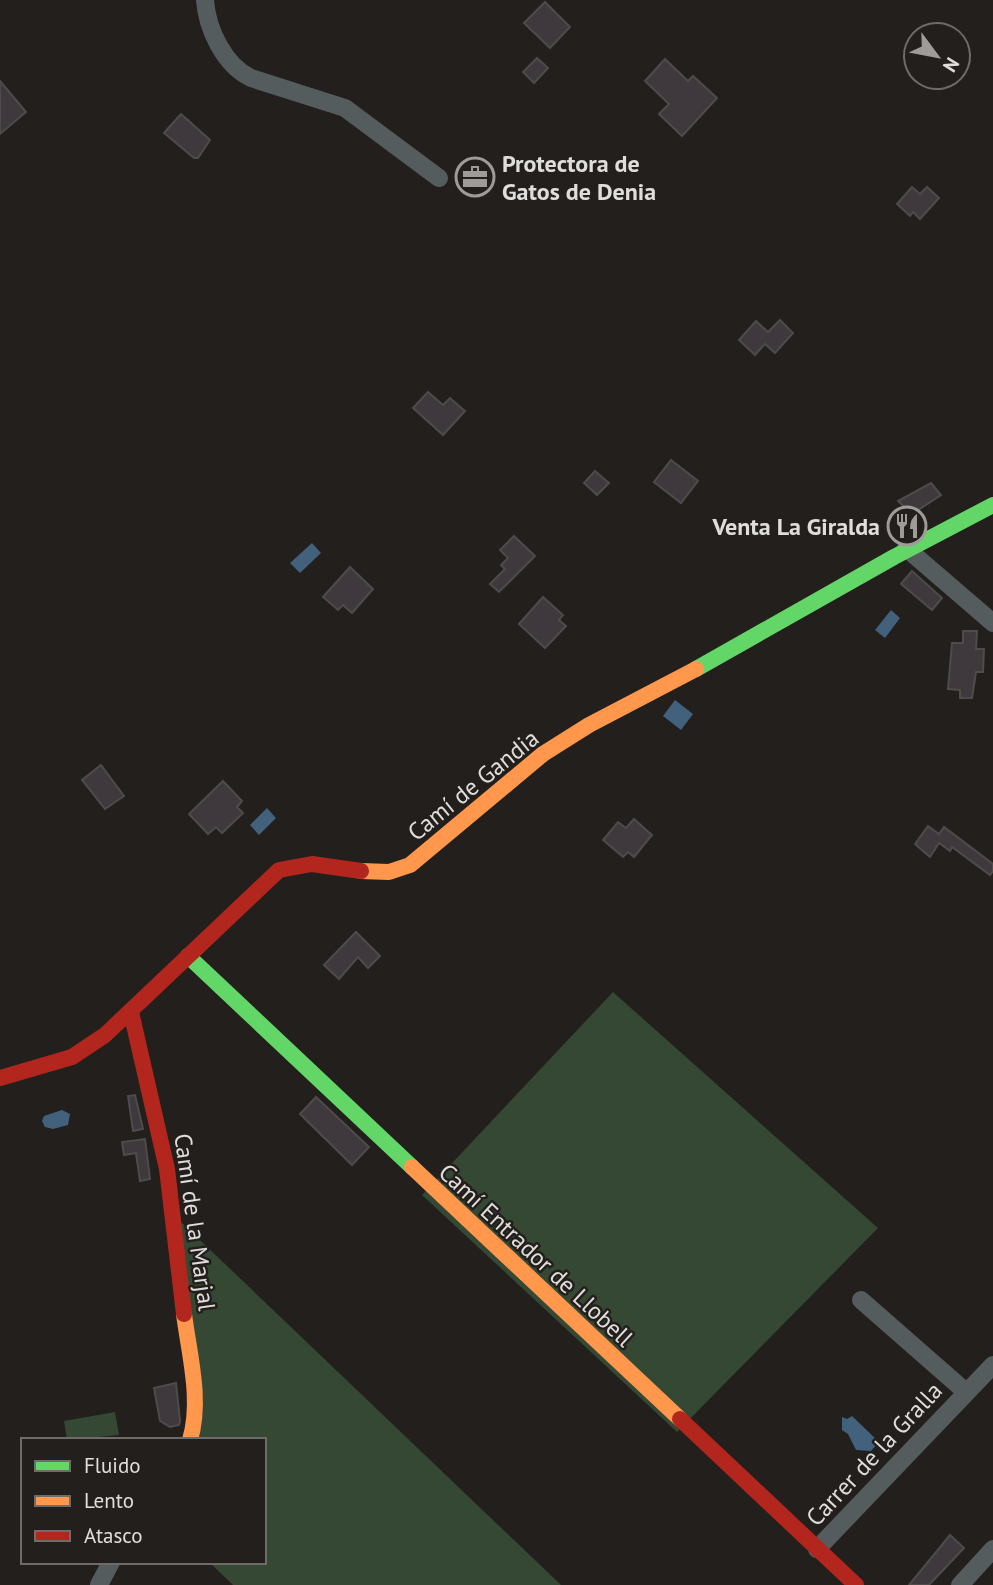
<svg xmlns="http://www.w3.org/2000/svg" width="993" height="1585" font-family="'PT Sans',sans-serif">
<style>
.green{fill:#344833}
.water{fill:#42617d}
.building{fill:#3f393d;stroke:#4e4b4b;stroke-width:2}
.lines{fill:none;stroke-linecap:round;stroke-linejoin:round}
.street{stroke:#555c5d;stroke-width:18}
.fast{stroke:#63d668;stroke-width:16}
.slow{stroke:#ff974d;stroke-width:16}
.jam{stroke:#b3261e;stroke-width:16}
.labels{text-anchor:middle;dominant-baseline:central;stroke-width:5;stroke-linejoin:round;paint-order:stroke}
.poi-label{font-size:24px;font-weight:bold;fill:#e0dedc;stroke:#231f1c;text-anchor:start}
.street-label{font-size:24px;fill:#e0dedc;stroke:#231f1c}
</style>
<rect width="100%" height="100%" fill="#221f1d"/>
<g class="green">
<path d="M613 992 878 1228 677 1432 422 1195Z"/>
<path d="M180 1221 561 1585H233L209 1562H264V1440H197Z"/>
<path d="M115 1412 119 1435 67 1440 64 1421Z"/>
</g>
<g class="water">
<path d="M312 543 321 553 300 573 290 563Z"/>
<path d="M891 610 900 618 885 638 875 630Z"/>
<path d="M675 700 693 714 681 730 663 716Z"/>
<path d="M267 808 276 818 259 835 250 825Z"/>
<path d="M62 1110 70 1114 68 1125 53 1129 45 1127 42 1121 44 1116Z"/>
<path d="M852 1416 879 1442 871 1451 856 1450 848 1434 842 1430V1417L847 1419Z"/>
</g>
<g class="building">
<path d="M545 2 570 27 550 48 524 23Z"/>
<path d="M537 58 548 68 534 83 523 72Z"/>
<path d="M665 59 688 81 693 76 717 98 682 136 659 114 669 104 645 81Z"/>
<path d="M0 81 26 112 0 134Z"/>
<path d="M181 114 210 140 198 158H194L164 133Z"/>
<path d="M472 162 485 178 472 189 458 174Z"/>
<path d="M912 187 920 194 927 187 939 198 920 219 913 212 910 216 897 204Z"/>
<path d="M780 320 793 333 775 353 765 344 755 355 739 340 756 321 768 332Z"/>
<path d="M428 392 443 405 450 398 465 411 443 435 413 408Z"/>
<path d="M671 460 698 481 681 503 654 482Z"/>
<path d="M595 471 609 483 597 495 584 483Z"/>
<path d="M931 483 941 495 912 514 898 501Z"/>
<path d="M514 536 535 556 499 592 490 584 505 569 501 565 508 558 500 550Z"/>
<path d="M350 567 373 589 352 613 343 605 338 610 323 597Z"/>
<path d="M912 571 942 598 932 610 901 584Z"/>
<path d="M543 597 563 615 559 620 566 626 545 648 519 624Z"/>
<path d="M963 631H977L976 649H984L983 672H976L972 698H960V690L948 689 952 643H963Z"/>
<path d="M101 765 124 796 105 809 82 780Z"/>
<path d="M223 781 242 801 237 807 243 813 222 833 216 827 208 834 189 814Z"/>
<path d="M634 819 652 835 634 857 628 852 623 857 603 840 618 822 626 828Z"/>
<path d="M928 826 939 834 944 827 993 864V871L990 875 952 847 950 851 939 843 930 857 915 844Z"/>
<path d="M356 932 380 956 368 968 358 957 339 979 324 965Z"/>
<path d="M135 1095 143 1129 133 1131 128 1096Z"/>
<path d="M316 1097 369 1147 352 1165 300 1114Z"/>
<path d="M145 1139 150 1179 140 1181 136 1153 124 1155 122 1142Z"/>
<path d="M176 1383 180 1421 179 1425 170 1427 160 1421 154 1388Z"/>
<path d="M950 1535 964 1548 929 1585H909Z"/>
</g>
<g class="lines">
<g class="street">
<path d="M205 0C207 29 224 65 251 78L345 108 439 178"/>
<path d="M906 548 993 623"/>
<path d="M861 1300 966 1392"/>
<path d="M817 1549 993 1365"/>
<path d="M99 1585 111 1562"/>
<path d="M960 1585 993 1549"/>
</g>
<g class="fast">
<path d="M696 669 894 557 993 505"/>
<path d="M188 956 412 1167"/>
</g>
<g class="slow">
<path d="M361 871 389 872 410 865 543 754 589 725 696 669"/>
<path d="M412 1167 680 1419"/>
<path d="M184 1314C189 1354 202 1400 190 1440"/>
</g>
<g class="jam">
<path d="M131 1012 167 1169 184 1314"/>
<path d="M0 1078 72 1057 105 1035 279 870 312 864 361 871"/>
<path d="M680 1419 856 1585"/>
</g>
</g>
<defs>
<symbol id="office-ring" viewBox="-11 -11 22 22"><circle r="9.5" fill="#231f1c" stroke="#9e9b99" stroke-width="1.5"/><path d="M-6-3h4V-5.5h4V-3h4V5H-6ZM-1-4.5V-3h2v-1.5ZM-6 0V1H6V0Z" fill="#9e9b99"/></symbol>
<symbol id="restaurant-ring" viewBox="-11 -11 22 22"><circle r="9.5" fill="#231f1c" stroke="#9e9b99" stroke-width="1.5"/><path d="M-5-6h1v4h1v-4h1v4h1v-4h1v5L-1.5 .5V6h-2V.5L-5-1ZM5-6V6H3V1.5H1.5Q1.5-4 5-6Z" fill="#9e9b99"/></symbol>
</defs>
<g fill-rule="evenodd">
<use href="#office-ring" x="453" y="155" width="44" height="44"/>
<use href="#restaurant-ring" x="885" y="504" width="44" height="44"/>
</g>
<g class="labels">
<g class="poi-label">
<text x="502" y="163">Protectora de<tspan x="502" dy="28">Gatos de Denia</tspan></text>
<text x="880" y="526" text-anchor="end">Venta La Giralda</text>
</g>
<g class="street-label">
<text transform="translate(473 785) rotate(-39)">Camí de Gandia</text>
<text transform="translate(195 1222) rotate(82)">Camí de la Marjal</text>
<text transform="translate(536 1255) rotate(43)">Camí Entrador de Llobell</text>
<text transform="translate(874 1454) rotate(-47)">Carrer de la Gralla</text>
</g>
</g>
<rect x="21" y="1438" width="245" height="126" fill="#231f1c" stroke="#6f6b69" stroke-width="2"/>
<rect x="35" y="1461" width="35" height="10" fill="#63d668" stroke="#6f6b69" stroke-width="2"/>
<text x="84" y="1473" font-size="21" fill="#e0dedc">Fluido</text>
<rect x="35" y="1496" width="35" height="10" fill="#ff974d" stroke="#6f6b69" stroke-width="2"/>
<text x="84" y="1508" font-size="21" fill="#e0dedc">Lento</text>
<rect x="35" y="1531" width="35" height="10" fill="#b3261e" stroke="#6f6b69" stroke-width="2"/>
<text x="84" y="1543" font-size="21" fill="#e0dedc">Atasco</text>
<g transform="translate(937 56) rotate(122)"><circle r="33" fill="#231f1c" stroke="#6f6b69" stroke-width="2"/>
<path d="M0-5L12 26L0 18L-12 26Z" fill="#9e9b99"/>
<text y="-10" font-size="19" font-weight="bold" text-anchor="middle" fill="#e0dedc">N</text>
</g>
</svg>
